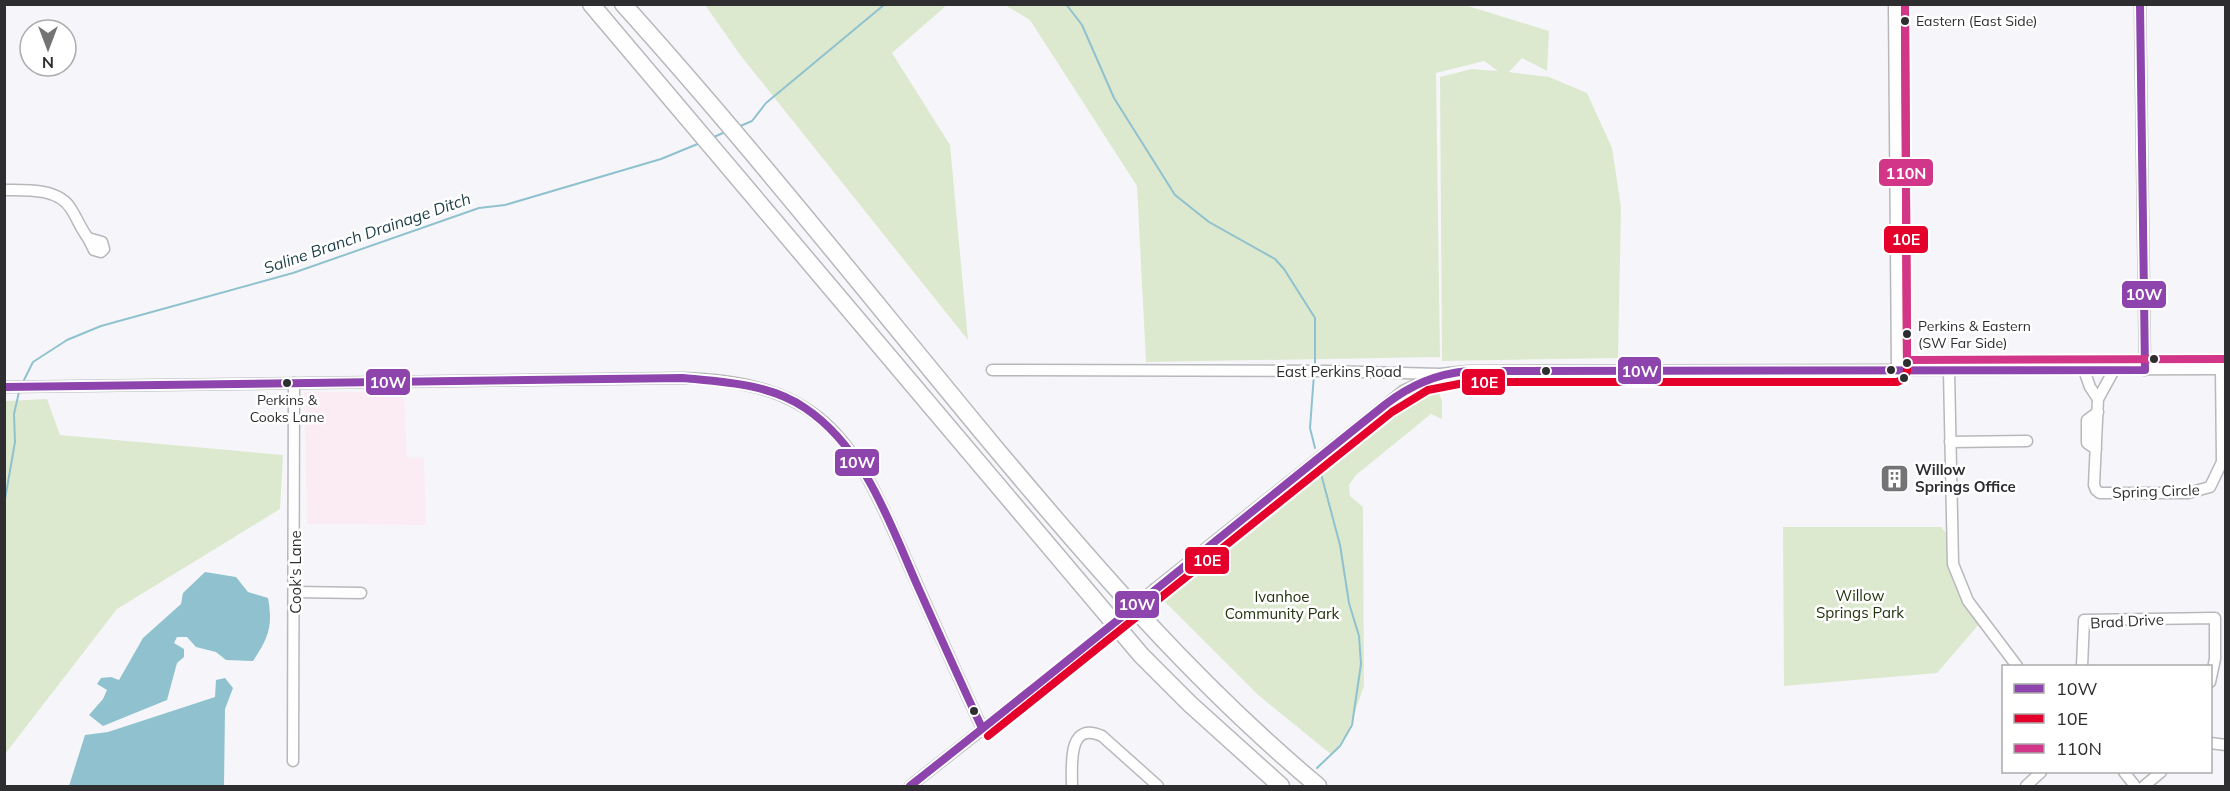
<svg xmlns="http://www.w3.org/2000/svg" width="2230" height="791" font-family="Mulish,sans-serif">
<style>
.industrial{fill:#faecf2}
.green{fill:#dce9cf}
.water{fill:#8fc2ce}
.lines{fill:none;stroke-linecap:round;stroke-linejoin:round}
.stream{stroke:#8fc2ce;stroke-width:2}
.minor-casing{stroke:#b7b8bb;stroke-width:13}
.highway-casing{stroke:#b7b8bb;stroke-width:19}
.minor{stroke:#fefefe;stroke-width:10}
.highway{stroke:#fefefe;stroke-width:16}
.minor-bridge-casing{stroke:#b7b8bb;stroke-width:13;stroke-linecap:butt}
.minor-bridge{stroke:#fefefe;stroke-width:10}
.bus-1-casing{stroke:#fff;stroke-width:12}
.bus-2-casing{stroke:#fff;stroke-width:12}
.bus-3-casing{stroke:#fff;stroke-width:12}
.bus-1{stroke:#8e44ad;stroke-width:8}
.bus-2{stroke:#e4002b;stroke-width:8}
.bus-3{stroke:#d23689;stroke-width:8}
.bus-dot{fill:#2e2e31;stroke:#fff;stroke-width:2}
.labels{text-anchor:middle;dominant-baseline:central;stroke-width:5;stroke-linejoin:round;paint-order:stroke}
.bus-label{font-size:14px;fill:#2e2e31;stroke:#fff;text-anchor:start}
.street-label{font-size:15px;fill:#2e2e31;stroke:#fff}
.poi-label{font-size:15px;font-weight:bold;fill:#2e2e31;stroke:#fff;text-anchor:start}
.park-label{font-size:15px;fill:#23330c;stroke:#fff}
.water-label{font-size:16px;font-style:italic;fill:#1b3e46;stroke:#fff}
.line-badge{stroke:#fff;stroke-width:2}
.badge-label{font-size:16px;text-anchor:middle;font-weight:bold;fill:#fff}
</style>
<rect width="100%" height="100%" fill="#f6f6fa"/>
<path class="industrial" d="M304 392H404L407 458 424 457 426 525 307 524Z"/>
<g class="green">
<path d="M705 5H947L892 53 950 145 968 340 741 56Z"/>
<path d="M1005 5H1465L1549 31 1547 71 1522 58 1509 72 1549 77 1587 93 1612 148 1621 207 1618 358 1442 361 1440 77 1472 69 1498 71 1484 61 1436 73 1440 357 1146 362 1137 186 1030 20Z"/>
<path d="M1422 386 1438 391 1442 401V419L1431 414 1356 475 1349 485 1350 496 1363 507 1364 686 1348 731 1332 755 1258 695 1164 601C1247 527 1328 446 1422 386Z"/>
<path d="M47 399 60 435 283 455 280 509 117 609 5 754V401Z"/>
<path d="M1783 527H1941L1947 534 1948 560 1980 623 1937 673 1784 686Z"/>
</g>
<g class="water">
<path d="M205 572 236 577 248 592 268 598C273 626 269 637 253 661L226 660 216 652 196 647 187 637H177L174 643 184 649V657L177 663 167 700 103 726 89 715 103 699 107 690 97 684 101 678 111 677 119 680 143 638 181 604 183 593Z"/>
<path d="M225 678 233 688 225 709 224 786H69L85 735 108 732 215 697 216 680Z"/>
</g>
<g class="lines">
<g class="stream">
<path d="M1066 4 1082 25 1114 98 1175 195 1209 222 1275 259 1284 269 1315 318V368"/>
<path d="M738 127 752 121 766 103 885 4"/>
<path d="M714 137 725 132"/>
<path d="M1314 374 1310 428 1315 448"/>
<path d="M22 384 33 362 67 340 101 326 293 273 479 208 505 205 661 159 700 143"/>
<path d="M4 505 15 442 14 414 19 392"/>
<path d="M1317 768 1340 746 1352 725 1361 664 1359 636 1349 603 1340 545 1320 470"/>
</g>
<defs>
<g id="minor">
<path d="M1894 4 1897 371"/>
<path d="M2140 4 2145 370"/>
<path d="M4 190C26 190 59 188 71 209 77 218 81 229 88 238"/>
<path d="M88 238 102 242 104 249 101 252 94 250Z"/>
<path d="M992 370 1325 371 1440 374 1468 371 2226 369"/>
<path d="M2084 370 2090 387 2098 399"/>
<path d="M2114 370 2098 399 2094 485 2096 490 2100 493H2188L2210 487 2222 462 2221 369"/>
<path d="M1949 371 1953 564 1968 601 2017 666"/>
<path d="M4 387 683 378C828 382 857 446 909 566 933 620 957 675 982 728"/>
<path d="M1950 442 2027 441"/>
<path d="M2096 449 2087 443V420L2098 412"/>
<path d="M1156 588 1403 391 1437 375"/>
<path d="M295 592 361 593"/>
<path d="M2082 666 2084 620 2215 618V659L2210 682"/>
<path d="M2210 743 2226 745"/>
<path d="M293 761 294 383"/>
<path d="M2124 772 2135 786"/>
<path d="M910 786 1091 644"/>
<path d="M1072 786C1072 767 1067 720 1102 736L1158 786"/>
<path d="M2026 786 2041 772"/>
<path d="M2144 786 2161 772"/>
</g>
<g id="highway">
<path d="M591 4 1141 655 1190 704 1281 786"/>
<path d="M623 4C751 146 870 297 992 444 1094 566 1196 684 1318 786"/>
</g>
</defs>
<use href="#minor" class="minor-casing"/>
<use href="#highway" class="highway-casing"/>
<use href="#minor" class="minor"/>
<use href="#highway" class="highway"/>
<defs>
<path id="minor-bridge" d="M1091 644 1156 588"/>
</defs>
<use href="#minor-bridge" class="minor-bridge-casing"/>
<use href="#minor-bridge" class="minor-bridge"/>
<defs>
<g id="bus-1">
<path d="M4 387 683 378C725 382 770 384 805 408 865 448 890 524 918 587 939 634 960 681 982 728"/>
<path d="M910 786C1070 660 1227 531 1386 404 1411 385 1436 374 1468 371L2145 370 2140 4"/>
</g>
<path id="bus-2" d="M988 736 1392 412 1428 390 1469 382H1897L1904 379 1907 371 1905 4"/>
<path id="bus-3" d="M1905 4 1907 360 2226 359"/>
</defs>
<use href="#bus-1" class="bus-1-casing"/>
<use href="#bus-2" class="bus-2-casing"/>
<use href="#bus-3" class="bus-3-casing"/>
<use href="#bus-1" class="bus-1"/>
<use href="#bus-2" class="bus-2"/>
<use href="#bus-3" class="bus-3"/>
</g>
<defs>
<symbol id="building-square" viewBox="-11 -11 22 22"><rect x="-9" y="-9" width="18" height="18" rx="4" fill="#747477" stroke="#fff"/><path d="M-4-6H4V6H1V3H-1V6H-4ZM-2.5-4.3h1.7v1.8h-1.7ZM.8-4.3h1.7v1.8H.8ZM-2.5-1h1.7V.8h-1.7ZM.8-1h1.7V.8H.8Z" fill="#fff"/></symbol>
</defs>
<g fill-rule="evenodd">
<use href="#building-square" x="1878" y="462" width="33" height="33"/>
</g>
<g class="bus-dot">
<circle cx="1905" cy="21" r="5"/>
<circle cx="1907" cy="334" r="5"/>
<circle cx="2154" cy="359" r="5"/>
<circle cx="1907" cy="363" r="5"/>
<circle cx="1891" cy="370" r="5"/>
<circle cx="1546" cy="371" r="5"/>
<circle cx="1904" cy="378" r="5"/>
<circle cx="287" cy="383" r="5"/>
<circle cx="974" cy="711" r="5"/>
</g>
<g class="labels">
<g class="bus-label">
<text x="1916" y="21">Eastern (East Side)</text>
<text x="1918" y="326">Perkins &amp; Eastern<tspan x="1918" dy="17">(SW Far Side)</tspan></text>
<text x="287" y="400" text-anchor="middle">Perkins &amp;<tspan x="287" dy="17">Cooks Lane</tspan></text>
</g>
<g class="street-label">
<text x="1339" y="371">East Perkins Road</text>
<text transform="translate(2156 491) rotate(-2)">Spring Circle</text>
<text transform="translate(295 572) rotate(-90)">Cook's Lane</text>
<text transform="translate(2127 621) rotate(-3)">Brad Drive</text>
</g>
<g class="poi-label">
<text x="1915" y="469">Willow<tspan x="1915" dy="17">Springs Office</tspan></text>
</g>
<g class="park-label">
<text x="1860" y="595">Willow<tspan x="1860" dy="17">Springs Park</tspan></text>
<text x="1282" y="596">Ivanhoe<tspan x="1282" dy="17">Community Park</tspan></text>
</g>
<g class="water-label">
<text transform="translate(367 233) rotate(-19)">Saline Branch Drainage Ditch</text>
</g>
</g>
<g class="line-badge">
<rect x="1878" y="158" width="56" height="29" rx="6" fill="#d23689"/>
<rect x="1883" y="225" width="46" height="29" rx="6" fill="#e4002b"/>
<rect x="2121" y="280" width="46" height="29" rx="6" fill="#8e44ad"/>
<rect x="1617" y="356" width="45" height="29" rx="6" fill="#8e44ad"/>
<rect x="365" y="368" width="46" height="28" rx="6" fill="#8e44ad"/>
<rect x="1461" y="368" width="45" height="28" rx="6" fill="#e4002b"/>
<rect x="834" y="448" width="46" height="29" rx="6" fill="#8e44ad"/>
<rect x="1184" y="546" width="46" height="29" rx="6" fill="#e4002b"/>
<rect x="1114" y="590" width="46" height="29" rx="6" fill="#8e44ad"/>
</g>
<g class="badge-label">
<text x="1906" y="179">110N</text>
<text x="1906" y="245">10E</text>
<text x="2144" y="300">10W</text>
<text x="1640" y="377">10W</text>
<text x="388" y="388">10W</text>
<text x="1484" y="388">10E</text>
<text x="857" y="468">10W</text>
<text x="1207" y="566">10E</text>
<text x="1137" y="610">10W</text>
</g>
<rect width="2230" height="791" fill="none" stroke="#2e2e31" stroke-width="12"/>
<rect x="2002" y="665" width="210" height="108" fill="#ffffff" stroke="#ababad" stroke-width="1.5"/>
<rect x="2014" y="684" width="30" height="9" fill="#8e44ad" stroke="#ababad" stroke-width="1.5"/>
<text x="2056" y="695" font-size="18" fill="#2e2e31">10W</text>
<rect x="2014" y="714" width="30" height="9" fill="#e4002b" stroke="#ababad" stroke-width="1.5"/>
<text x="2056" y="725" font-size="18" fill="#2e2e31">10E</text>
<rect x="2014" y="744" width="30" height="9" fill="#d23689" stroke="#ababad" stroke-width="1.5"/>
<text x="2056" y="755" font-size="18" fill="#2e2e31">110N</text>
<g transform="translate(48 48) rotate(180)"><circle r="28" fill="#ffffff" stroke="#ababad" stroke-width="1.5"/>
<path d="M0-4.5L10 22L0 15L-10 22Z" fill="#747477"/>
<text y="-9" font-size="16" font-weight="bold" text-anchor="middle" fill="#2e2e31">N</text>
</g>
</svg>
